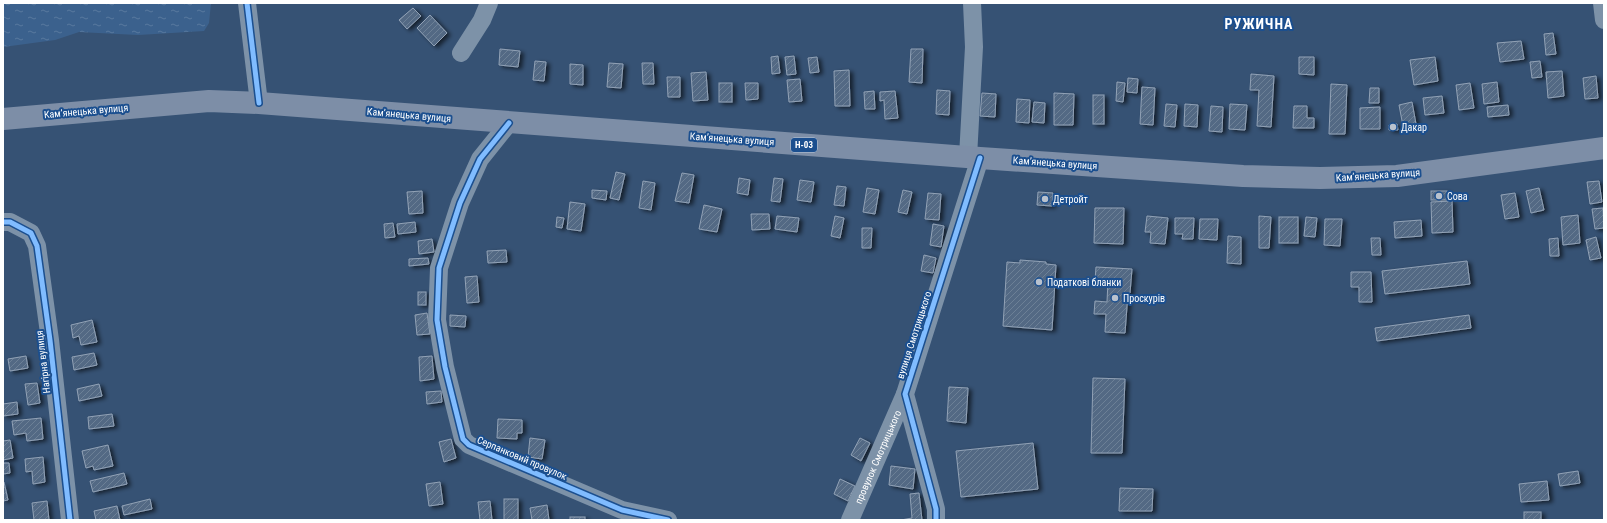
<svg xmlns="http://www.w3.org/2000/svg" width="1607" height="523" font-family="'Roboto Condensed',sans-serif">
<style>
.water{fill:url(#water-ripples)}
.building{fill:url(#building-hatch);stroke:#92a2b6;filter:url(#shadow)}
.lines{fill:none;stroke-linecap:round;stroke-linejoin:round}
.minor{stroke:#7d92a8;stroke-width:18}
.major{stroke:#7d8ea7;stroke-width:22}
.cycleway-casing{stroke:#1b4f8f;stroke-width:8}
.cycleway{stroke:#80bcff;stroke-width:5}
.poi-dot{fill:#b9c2ce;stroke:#1b4f8f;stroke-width:1.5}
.labels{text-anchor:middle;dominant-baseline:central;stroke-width:4;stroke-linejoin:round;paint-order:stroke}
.shield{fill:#1b4f8f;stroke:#bbcadd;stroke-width:1}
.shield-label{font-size:9px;font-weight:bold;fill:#fff}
.street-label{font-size:10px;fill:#fff;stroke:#1b4f8f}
.poi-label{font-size:10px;fill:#fff;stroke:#1b4f8f;text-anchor:start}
.district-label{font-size:14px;font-weight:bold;letter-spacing:1px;fill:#fff;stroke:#1b4f8f}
</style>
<defs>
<pattern id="water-ripples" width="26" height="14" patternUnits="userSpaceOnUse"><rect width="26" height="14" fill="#3b618d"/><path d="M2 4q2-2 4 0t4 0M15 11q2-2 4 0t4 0" fill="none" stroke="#58799e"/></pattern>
<pattern id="building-hatch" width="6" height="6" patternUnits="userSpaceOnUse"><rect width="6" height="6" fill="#526984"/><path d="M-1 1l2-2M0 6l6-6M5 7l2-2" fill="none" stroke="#6c8096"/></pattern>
<filter id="shadow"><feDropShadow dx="3.5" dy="2" stdDeviation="2" flood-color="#0009"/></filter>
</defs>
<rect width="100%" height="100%" fill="#365274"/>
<path class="water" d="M3 3H211L209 23 204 31 138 35 79 32 55 40 3 47Z"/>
<g class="building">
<path d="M413 8 421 16 407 29 399 20Z"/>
<path d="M430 15 447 33 434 46 417 28Z"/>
<path d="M1553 33 1556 54 1546 55 1544 34Z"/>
<path d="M1521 41 1524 59 1500 62 1497 43Z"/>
<path d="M500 49 520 51 518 67 499 65Z"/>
<path d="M911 49H923L922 83 909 82Z"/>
<path d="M778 56 780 73 772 74 771 57Z"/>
<path d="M794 56 796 74 787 75 785 57Z"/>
<path d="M817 57 819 72 810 73 808 58Z"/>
<path d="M1299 57H1314V75L1299 74Z"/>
<path d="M1435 57 1438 81 1414 85 1410 60Z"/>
<path d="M535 61 546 62 544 81 533 80Z"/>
<path d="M1540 61 1542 77 1532 78 1530 62Z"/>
<path d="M609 63 623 64 621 88 607 87Z"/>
<path d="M642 63H653L654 84H643Z"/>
<path d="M570 64 583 65V85L570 84Z"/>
<path d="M849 70 850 106H835L834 71Z"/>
<path d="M1562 71 1564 96 1548 98 1546 72Z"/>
<path d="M706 72 708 100 693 101 691 73Z"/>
<path d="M1251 74 1274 76 1271 127 1257 126 1259 90H1250Z"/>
<path d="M1596 76 1598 98 1585 99 1583 78Z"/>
<path d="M667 77H680V97H668Z"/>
<path d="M1128 78 1138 79 1137 93 1127 92Z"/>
<path d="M800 79 802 101 789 102 787 80Z"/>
<path d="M1117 82 1125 83 1123 102 1116 101Z"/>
<path d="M1497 82 1499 102 1484 104 1482 84Z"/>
<rect x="719" y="83" width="13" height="19"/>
<path d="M745 83H758V99L746 100Z"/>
<path d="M1470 83 1474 108 1459 110 1456 85Z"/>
<path d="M1331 84 1347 85 1345 134H1329Z"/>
<path d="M1142 87 1155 88 1153 125 1140 124Z"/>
<path d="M1370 88H1379V103H1369Z"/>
<path d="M937 90 950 91 949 115 936 114Z"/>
<path d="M874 91 875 109H865L864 92Z"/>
<path d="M895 91 898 118 885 119 884 100 880 101V92Z"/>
<path d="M982 93 996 94 995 117 980 116Z"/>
<path d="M1054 93 1074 94 1073 125H1054Z"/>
<rect x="1093" y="95" width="11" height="29"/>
<path d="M1442 96 1444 113 1425 115 1423 98Z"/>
<path d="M1017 99 1030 100 1029 123 1016 122Z"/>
<path d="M1034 102 1045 103 1044 123 1032 122Z"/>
<path d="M1412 102 1416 124 1403 126 1399 105Z"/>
<path d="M1166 104 1177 105 1175 127 1164 126Z"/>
<path d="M1185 104 1198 105 1197 127 1184 126Z"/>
<path d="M1230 104 1247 105 1245 130 1229 129Z"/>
<path d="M1508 105 1509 115 1488 117 1487 107Z"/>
<path d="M1211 106 1223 107 1222 132 1209 131Z"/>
<path d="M1294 106H1307V118H1314V128H1293Z"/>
<path d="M1380 107V129H1360V108Z"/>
<path d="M1397 124 1398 130H1389V125Z"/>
<path d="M616 172 625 174 619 200 610 198Z"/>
<path d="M682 173 694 175 689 203 675 201Z"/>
<path d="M739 178 750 180 748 195 737 193Z"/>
<path d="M774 178 783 179 780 202 771 201Z"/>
<path d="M800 180 814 182 811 202 797 200Z"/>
<path d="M643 181 655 183 651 210 639 208Z"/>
<path d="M1599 181 1602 202 1590 204 1587 182Z"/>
<path d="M837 186 846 187 844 206 834 205Z"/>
<path d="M867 188 879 190 875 214 863 212Z"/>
<path d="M1539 188 1544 210 1531 213 1526 191Z"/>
<path d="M592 190 607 191 606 200 592 198Z"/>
<path d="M903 190 912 192 907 214 898 212Z"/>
<path d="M422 191 423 213 409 214 407 192Z"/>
<rect x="1431" y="191" width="16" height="9"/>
<path d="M1038 192 1053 193 1052 206 1037 205Z"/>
<path d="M928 193 941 194 939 220 925 219Z"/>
<path d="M1515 193 1519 217 1505 219 1501 195Z"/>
<path d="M1452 201 1453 232 1432 233 1431 202Z"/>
<path d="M570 202 585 204 581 231 567 229Z"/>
<path d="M704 205 722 209 717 232 699 229Z"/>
<path d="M1095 208H1124L1123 244 1094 243Z"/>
<path d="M1603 208 1604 228 1595 229 1592 209Z"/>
<path d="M751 214H769L770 229 752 230Z"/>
<path d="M1578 215 1580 243 1563 245 1561 217Z"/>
<path d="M777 216 799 218 797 232 775 229Z"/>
<path d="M835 216 844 218 840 238 831 236Z"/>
<path d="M1147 216 1168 218 1165 244 1150 243 1151 232H1145Z"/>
<path d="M1259 216 1271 217 1269 248H1259Z"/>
<path d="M557 217 564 218 562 228 556 227Z"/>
<rect x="1279" y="217" width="19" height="26"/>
<path d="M1306 217 1317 218 1315 237 1304 236Z"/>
<path d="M1175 218H1194L1193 239H1182L1183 234H1175Z"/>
<path d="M1200 219H1218L1217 240 1199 239Z"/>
<path d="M1325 219H1342L1340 246 1324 245Z"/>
<path d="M1421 220 1422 236 1395 238 1394 222Z"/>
<path d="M415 222 416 232 398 234 397 224Z"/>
<path d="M393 223 395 237 385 238 384 224Z"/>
<path d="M933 224 944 226 941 247 930 245Z"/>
<path d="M862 228H872L871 248H862Z"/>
<path d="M1228 236 1241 237V264L1227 263Z"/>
<path d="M1596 237 1601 258 1590 260 1586 240Z"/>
<path d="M1371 238H1380L1381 255H1372Z"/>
<path d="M1558 238 1559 256H1550L1549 239Z"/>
<path d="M432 239 434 252 419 254 418 241Z"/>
<path d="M506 250 507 262 488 263 487 251Z"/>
<path d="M924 255 936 258 933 273 921 271Z"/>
<path d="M428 258 429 264 409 266V259Z"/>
<path d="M1020 260 1046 262V264L1056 265 1052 330 1003 326 1007 262 1020 263Z"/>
<path d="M1467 261 1470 284 1385 294 1382 271Z"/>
<path d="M1096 267 1132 269 1130 293H1128L1125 333 1105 332 1106 314H1094L1095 301 1107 302 1108 281H1095Z"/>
<path d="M1351 272H1371L1372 302H1359V287H1351Z"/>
<path d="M477 276 479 302 467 303 465 277Z"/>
<rect x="418" y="292" width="8" height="13"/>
<path d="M427 313 430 334 417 335 415 315Z"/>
<path d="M450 315 466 316 465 327 450 326Z"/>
<path d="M1469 315 1471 328 1377 341 1375 328Z"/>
<path d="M92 320 97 342 81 345 79 336 73 338 71 325Z"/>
<path d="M94 353 97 365 74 370 72 357Z"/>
<path d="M26 356 28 368 10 371 8 359Z"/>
<path d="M432 356 434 379 420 381 419 357Z"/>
<path d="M1093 378 1125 379 1122 453H1091Z"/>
<path d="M37 383 40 403 28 405 25 384Z"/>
<path d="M99 384 102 396 79 401 77 389Z"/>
<path d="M949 387 968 388 966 423 947 421Z"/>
<path d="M441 391 442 402 427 404 426 392Z"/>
<path d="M17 402 18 414 3 416V404Z"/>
<path d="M112 414 114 426 89 429 88 417Z"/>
<path d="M41 418 43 439 27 441 26 433 14 435 12 421Z"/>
<path d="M498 419 522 420V433H517V439L497 438Z"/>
<path d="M530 438 545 440 542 459 528 457Z"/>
<path d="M860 438 870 443 861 461 851 455Z"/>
<path d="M451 439 456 458 444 462 439 442Z"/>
<path d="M10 440 13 458 3 460V441Z"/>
<path d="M1033 443 1038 489 961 497 956 451Z"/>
<path d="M108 445 113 466 94 470 93 466 86 468 82 451Z"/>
<path d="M43 457 45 482 33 484 32 471 26 472 25 459Z"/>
<path d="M3 463H9L10 473 3 474Z"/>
<path d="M891 466 915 469 913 489 889 485Z"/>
<path d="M1578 471 1580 483 1560 486 1558 474Z"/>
<path d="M124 473 127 484 93 492 90 481Z"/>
<path d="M840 479 855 486 848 501 834 494Z"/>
<path d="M1547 481 1549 500 1521 502 1519 484Z"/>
<path d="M4 482 8 500 3 501V483Z"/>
<path d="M440 482 443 504 429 506 426 484Z"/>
<path d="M1120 488 1153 489 1152 511H1119Z"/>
<path d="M919 493 922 520H901L912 518 910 494Z"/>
<path d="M150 499 152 509 124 515 122 506Z"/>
<rect x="504" y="499" width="14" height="21"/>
<path d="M47 501 49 520H34L32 503Z"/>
<path d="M490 501 492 520H480L478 502Z"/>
<path d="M547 505 549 520H532L530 508Z"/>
<path d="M117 506 120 520H96L94 511Z"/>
<rect x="1524" y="512" width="17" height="8"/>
<rect x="570" y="517" width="15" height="3"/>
</g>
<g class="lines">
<g class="minor">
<path d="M247 3 259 103"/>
<path d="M1602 3 1604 20"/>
<path d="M461 53 482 20 489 3"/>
<path d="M509 123 480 159 460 203 439 268 437 320 445 367 463 439 469 445 622 510 668 520"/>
<path d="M968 157 974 47 972 3"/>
<path d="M3 222H10L31 233 37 246 50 340 70 520"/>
<path id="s1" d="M850 520 905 394"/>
<path d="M936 520V509L905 394 980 158"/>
</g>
<path class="major" d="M3 119 209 101 259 103 980 158 1243 176 1320 178 1397 176 1604 148"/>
<defs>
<g id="cycleway">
<path d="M247 3 259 103"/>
<path d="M509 123 480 159 460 203 439 268 437 320 445 367 463 439 469 445 622 510 668 520"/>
<path d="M3 222H10L31 233 37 246 50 340 70 520"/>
<path d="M936 520V509L905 394 980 158"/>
</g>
</defs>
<use href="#cycleway" class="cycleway-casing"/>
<use href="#cycleway" class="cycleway"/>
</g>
<g class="poi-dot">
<circle cx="1393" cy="127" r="4"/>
<circle cx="1439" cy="196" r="4"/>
<circle cx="1045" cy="199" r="4"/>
<circle cx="1039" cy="282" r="4"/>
<circle cx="1115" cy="298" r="4"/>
</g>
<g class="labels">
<rect class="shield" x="791" y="138" width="26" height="14" rx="3"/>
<g class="shield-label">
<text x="804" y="145">Н-03</text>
</g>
<g class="street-label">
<text transform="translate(86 111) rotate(-5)">Камʼянецька вулиця</text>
<text transform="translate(409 115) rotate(5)">Камʼянецька вулиця</text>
<text transform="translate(732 139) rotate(4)">Камʼянецька вулиця</text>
<text transform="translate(1055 163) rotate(4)">Камʼянецька вулиця</text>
<text transform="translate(1378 175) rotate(-4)">Камʼянецька вулиця</text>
<text transform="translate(914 335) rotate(-72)">вулиця Смотрицького</text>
<text transform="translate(43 362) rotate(-97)">Нагірна вулиця</text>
<text stroke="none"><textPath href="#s1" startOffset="69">провулок Смотрицького</textPath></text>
<text transform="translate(522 458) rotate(23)">Серпанковий провулок</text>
</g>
<g class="poi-label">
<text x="1401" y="127">Дакар</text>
<text x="1447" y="196">Сова</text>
<text x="1053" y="199">Детройт</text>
<text x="1047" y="282">Податкові бланки</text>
<text x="1123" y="298">Проскурів</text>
</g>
<g class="district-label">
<text x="1259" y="24">РУЖИЧНА</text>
</g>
</g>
<rect width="1607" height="523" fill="none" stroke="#ffffff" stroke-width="8"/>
</svg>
